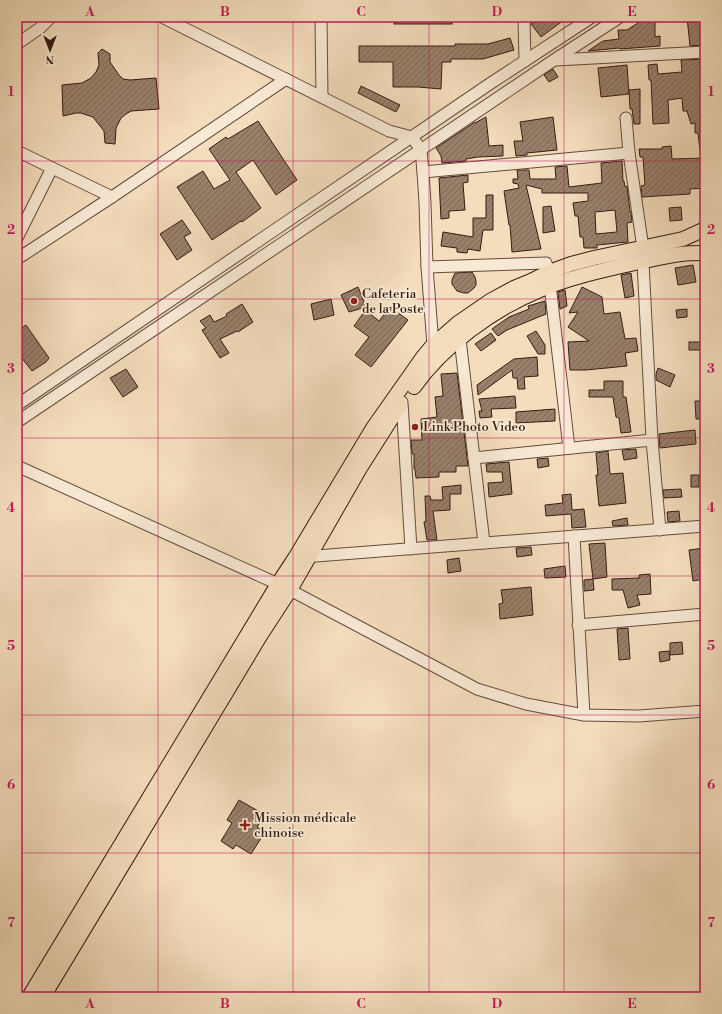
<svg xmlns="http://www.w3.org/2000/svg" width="722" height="1014" font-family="'Libre Bodoni',serif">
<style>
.building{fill:url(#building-hatch);stroke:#341c12;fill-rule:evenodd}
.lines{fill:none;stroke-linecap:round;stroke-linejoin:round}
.minor-casing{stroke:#644c3d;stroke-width:13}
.major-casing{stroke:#341c12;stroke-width:16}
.minor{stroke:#f8e9d4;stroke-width:11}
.major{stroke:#f4ddbd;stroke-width:14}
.grid{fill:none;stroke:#c2185b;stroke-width:1;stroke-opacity:0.55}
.poi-dot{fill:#8f2418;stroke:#f8e9d4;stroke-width:1.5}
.labels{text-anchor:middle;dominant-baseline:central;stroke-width:3.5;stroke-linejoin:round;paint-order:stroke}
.poi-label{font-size:13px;fill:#341c12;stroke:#f8e9d4;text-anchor:start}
.neatline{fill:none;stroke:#c2185b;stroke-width:1.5}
.grid-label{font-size:13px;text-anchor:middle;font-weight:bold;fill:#c2185b}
</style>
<defs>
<pattern id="building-hatch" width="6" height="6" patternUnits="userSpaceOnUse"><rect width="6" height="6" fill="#98806b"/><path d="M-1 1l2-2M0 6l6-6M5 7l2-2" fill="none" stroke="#7d6857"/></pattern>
</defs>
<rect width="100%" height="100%" fill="#f4ddbd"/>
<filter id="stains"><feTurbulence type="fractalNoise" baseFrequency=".005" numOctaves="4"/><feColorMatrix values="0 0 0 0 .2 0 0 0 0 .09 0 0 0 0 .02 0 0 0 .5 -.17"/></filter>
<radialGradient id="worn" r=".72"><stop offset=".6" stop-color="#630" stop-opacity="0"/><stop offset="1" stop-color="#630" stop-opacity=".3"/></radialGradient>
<g class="building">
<rect x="394" y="17" width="58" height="7"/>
<path d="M541 17H568L541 37 531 24Z"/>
<path d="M635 17H655V37L660 36V46L620 49 619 48 588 51 603 41 619 39 618 30H627L638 23Z"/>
<path d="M687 17H700L702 45 690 46Z"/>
<path d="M510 38 514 50 483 59H451V62H442L441 89 418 87H393V62H359V46H455V44H488Z"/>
<path d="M102 49 110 54V62L119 75 123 79 130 80 156 78 159 109 131 111 126 114 121 118 116 128 115 144 105 143 104 131 93 117 81 113H76L63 116 62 85 82 83 91 78 96 72 99 65 98 53Z"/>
<path d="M705 59V151H700L698 133H695V123L691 124 687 111H683L682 98 668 100 669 123 653 124 651 80H649L648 65 657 64 658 74 682 72 681 60Z"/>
<path d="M627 65 629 94 601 97 598 68Z"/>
<path d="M553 69 558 77 549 82 544 75Z"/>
<path d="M361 86 400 105 396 112 358 93Z"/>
<path d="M640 89V124H634L632 109H630L629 90Z"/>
<path d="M486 117 489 146 503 145V156L478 157 466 159V161L442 163 441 156 436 148 475 122V123Z"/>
<path d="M553 117 557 150 527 153V155L516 156 514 141H523L520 122Z"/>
<path d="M258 121 297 180 276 195 253 160 236 172 261 208 242 222 241 221 212 240 177 187 203 171 214 189 230 180 209 149 226 137 228 139Z"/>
<path d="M671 146 672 159 705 158V188L690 189V194L642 197 641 186 645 185 643 157H640L639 149H662V147Z"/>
<path d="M622 161 623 181H624L625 187 627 186 630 212H631L632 222 627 223 628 242 597 245V248H584L583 237H580L578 216H575L573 203 588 201V193H542V189L526 185 541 249 512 252 510 225H509L504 191 519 188 518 184 513 183V179H518L517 170H529L530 179H556L555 167 567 166 569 187 602 183 601 163ZM615 210 617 232 596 234 595 212Z"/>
<path d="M468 175V182L463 183 465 210 449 211V218L441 219 439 178Z"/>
<path d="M486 195H493V230H483L480 251 468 249 467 253 457 252V248L441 246 443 232 473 237V218H486Z"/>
<path d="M551 206 555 231 543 233V207Z"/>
<path d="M681 207 682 220 670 221 669 208Z"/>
<path d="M182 220 191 233 184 237 192 250 177 260 160 234Z"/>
<path d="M693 265 696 282 678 285 675 268Z"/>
<path d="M472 272 475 277 476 281V285L474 288 468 293H464L457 291 452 284V280L455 273Z"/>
<path d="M631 273 634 296 625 298 621 275Z"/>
<path d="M358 287 366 307 349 312 341 295Z"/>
<path d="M582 287 602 297 604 314 620 312 625 339 636 338 638 351 625 353 627 366 586 370H570L568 342 589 341 568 327 578 312 569 313Z"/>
<path d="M565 290 567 306 560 309 558 292Z"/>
<path d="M331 299 334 315 314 320 311 304Z"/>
<path d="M545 301 546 314 507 330 498 336 492 329 509 317 529 309 528 306Z"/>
<path d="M242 304 253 322 238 332 237 331 220 339 229 353 220 358 202 330 206 328 200 321 210 315 214 322 227 316 226 314Z"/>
<path d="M390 307 408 320 371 367 355 355 369 337 354 326 367 308 369 313 379 321Z"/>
<path d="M687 309V317L677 318 676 310Z"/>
<path d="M26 325 49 358 46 362 32 371 17 352V331Z"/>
<path d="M536 331 545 345V354H538L527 336Z"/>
<path d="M491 333 496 340 481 351 475 344Z"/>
<rect x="689" y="342" width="12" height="8"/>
<path d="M537 357 538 376 524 377 525 389H518L517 378H513L512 370 478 395 477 385 514 359Z"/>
<path d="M658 368 675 375 670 387 656 380V374Z"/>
<path d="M126 369 138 387 123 397 110 378Z"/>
<path d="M457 373 468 466H456V472H439V477L416 478 415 469H414V454H412L411 440H422L421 419 437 417 435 397 443 396 441 374Z"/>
<path d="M604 381H623V397H626L631 432 621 433 619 418 616 417 613 397H589V390H604Z"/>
<path d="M515 396 516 408 491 409 492 417 480 418 479 411H482L479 399Z"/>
<path d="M695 401H705V419H696Z"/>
<path d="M555 409V421L516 423V412Z"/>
<path d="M695 430 696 444 660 448 659 434Z"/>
<path d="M636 449 637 458 624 460 622 450Z"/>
<path d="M608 451 610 474 623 473 626 503 599 506 596 475H598L596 453Z"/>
<path d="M548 458 549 466 538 468 537 459Z"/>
<path d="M509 462 512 494 489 497 488 483 503 482 502 472H487L486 464Z"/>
<rect x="691" y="475" width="8" height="12"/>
<path d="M461 485V494H450V510L433 511 437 540H427L424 522 426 521 425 496H430L431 500H443L442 487Z"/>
<path d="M681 489 682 497 664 498 663 490Z"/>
<path d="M571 494 572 510 584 509 586 527 572 528 571 514 546 516 545 505 563 503 562 495Z"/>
<path d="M679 511 680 521 668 522 667 512Z"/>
<path d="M627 518 628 525 613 526 612 521Z"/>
<path d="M605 543 607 577 593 579 589 544Z"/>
<path d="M531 547 532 555 517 557 516 548Z"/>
<path d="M705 548V564L703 565 705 579 693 581 689 550Z"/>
<path d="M459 558 461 571 448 573 447 560Z"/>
<path d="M565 566 566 577 545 578 544 569Z"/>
<path d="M650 574 651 594 637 595 640 605 628 608 623 590H612V579L639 578V575Z"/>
<path d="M593 579 594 590 584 591V580Z"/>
<path d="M531 587 533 615 500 619 499 604 503 603 501 590Z"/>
<path d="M628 628 630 659 619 660 617 629Z"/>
<path d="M682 642 683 654 670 655V643Z"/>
<path d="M669 651 670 660 660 662 659 652Z"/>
<path d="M239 800 265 815 257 827 265 832 251 854 236 845 233 849 221 841 232 823 227 820Z"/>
</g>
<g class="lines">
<defs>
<g id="minor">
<path d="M162 17 389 131 412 137 421 150 423 172 425 203 427 267 433 345"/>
<path d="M321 17 322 97"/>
<path d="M524 17 525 61"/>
<path d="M17 44 40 28 51 17"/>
<path d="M556 60 705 52"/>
<path d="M626 118 629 153 643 248"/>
<path d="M17 151 112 197"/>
<path d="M423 172 629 153"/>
<path d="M17 238 52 168"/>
<path d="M17 259 112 197 286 79"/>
<path d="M643 262 652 440 660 530"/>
<path d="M427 267 546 263 549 272"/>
<path d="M550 285 569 448"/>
<path d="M460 339 484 543"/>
<path d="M402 402 411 549"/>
<path d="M17 405 491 83 592 17"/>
<path d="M17 422 554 60 620 17"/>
<path d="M474 458 652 440"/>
<path d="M17 466 278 584"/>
<path d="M574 536 584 715"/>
<path d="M303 557 705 526"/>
<path d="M290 590 477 689 526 704 584 715 639 716 705 711"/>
<path d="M578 625 705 614"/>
</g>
<g id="major">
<path d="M414 387C443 346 493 309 540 290 568 278 600 271 630 264 647 261 664 256 681 254 689 253 697 253 705 253"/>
<path d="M29 997 278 584 295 558 373 428 423 357 433 345 458 323 490 301 514 288 531 281 549 272 571 264 594 258 683 239 705 229"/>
<path d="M43 997 84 929 260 636 290 590 360 468 400 405"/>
</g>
</defs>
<use href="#minor" class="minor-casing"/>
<use href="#major" class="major-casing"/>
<use href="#minor" class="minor"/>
<use href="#major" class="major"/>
</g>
<path class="grid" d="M158 17V997M293 17V997M429 17V997M564 17V997M17 161H705M17 299H705M17 438H705M17 576H705M17 715H705M17 853H705"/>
<g class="poi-dot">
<circle cx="354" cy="301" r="4"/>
<circle cx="415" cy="427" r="4"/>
<path d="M243 819h4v4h4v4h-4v4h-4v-4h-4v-4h4z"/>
</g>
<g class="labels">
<g class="poi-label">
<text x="362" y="294">Cafeteria<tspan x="362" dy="15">de la Poste</tspan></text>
<text x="423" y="427">Link Photo Video</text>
<text x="254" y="818">Mission médicale<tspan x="254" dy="15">chinoise</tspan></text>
</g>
</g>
<rect width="722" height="1014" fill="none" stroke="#f4ddbd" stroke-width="44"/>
<g transform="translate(50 50) rotate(180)" stroke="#f8e9d4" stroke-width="3" paint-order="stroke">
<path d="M0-3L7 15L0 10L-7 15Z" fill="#341c12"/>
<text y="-6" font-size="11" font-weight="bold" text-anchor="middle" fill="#341c12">N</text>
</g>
<rect x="22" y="22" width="678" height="970" class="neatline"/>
<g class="grid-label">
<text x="90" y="16">A</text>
<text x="225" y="16">B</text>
<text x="361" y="16">C</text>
<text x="497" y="16">D</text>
<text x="632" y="16">E</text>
<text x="11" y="96">1</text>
<text x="711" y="96">1</text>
<text x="11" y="234">2</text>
<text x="711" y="234">2</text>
<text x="11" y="373">3</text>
<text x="711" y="373">3</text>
<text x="11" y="512">4</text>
<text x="711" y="512">4</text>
<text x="11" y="650">5</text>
<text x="711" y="650">5</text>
<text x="11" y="789">6</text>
<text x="711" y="789">6</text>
<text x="11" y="927">7</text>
<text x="711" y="927">7</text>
<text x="90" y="1008">A</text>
<text x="225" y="1008">B</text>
<text x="361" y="1008">C</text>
<text x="497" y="1008">D</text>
<text x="632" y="1008">E</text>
</g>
<rect width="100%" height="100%" filter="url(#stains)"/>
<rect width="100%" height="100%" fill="url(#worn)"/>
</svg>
